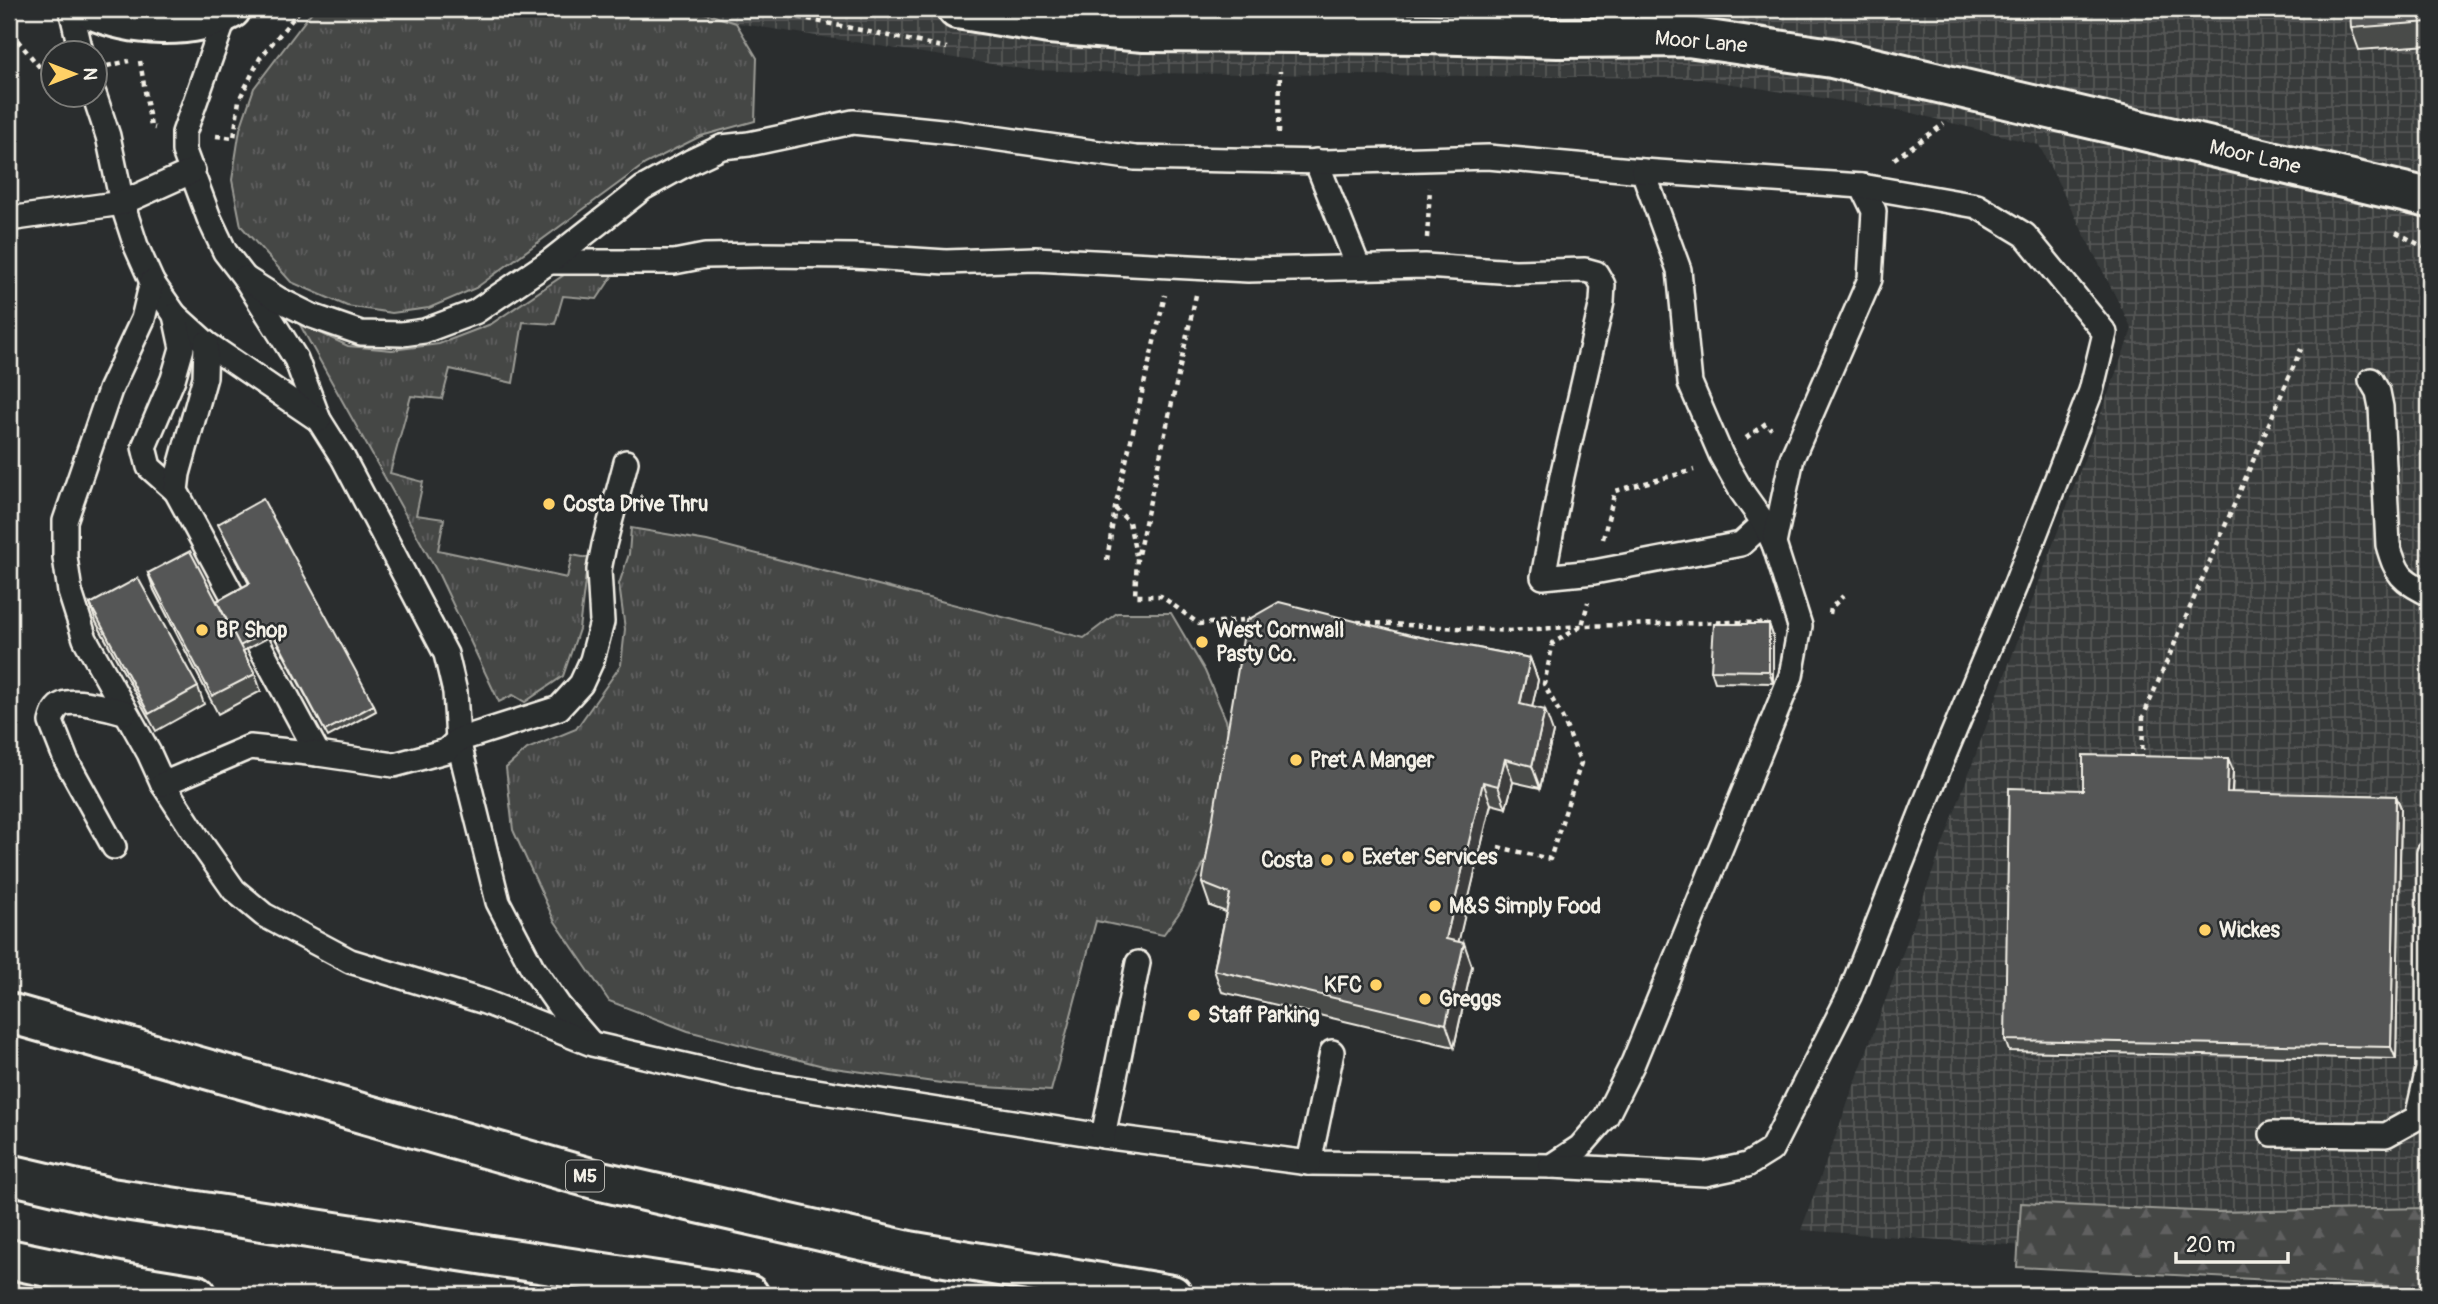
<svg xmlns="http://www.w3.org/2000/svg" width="2438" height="1304" font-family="Pangolin,sans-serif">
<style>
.industrial{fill:url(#industrial-grid)}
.grass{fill:url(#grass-tufts);stroke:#9c9c96;stroke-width:2}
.forest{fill:url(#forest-firs);stroke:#9c9c96;stroke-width:2}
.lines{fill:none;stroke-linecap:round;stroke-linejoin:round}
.lane-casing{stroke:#f4f1e8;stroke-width:28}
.secondary-casing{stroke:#f4f1e8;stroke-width:44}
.highway-casing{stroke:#f4f1e8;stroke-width:44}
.path{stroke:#f4f1e8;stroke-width:4.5;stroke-dasharray:5 5;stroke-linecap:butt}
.lane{stroke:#2a2d2e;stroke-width:23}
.secondary{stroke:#2a2d2e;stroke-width:38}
.highway{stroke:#2a2d2e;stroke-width:38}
.wall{fill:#494b4a;stroke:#f4f1e8;stroke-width:2}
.shaded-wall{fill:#3c3d3c;stroke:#f4f1e8;stroke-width:2}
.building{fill:#555756;stroke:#f4f1e8;stroke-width:2}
.poi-dot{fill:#ffd166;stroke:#2a2d2e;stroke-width:2.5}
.labels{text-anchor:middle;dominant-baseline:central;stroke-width:5;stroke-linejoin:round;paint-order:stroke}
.shield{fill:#2a2d2e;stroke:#b7b6b0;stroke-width:2}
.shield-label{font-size:19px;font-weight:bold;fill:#f4f1e8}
.street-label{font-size:21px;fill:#f4f1e8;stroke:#2a2d2e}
.poi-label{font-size:21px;font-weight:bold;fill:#f4f1e8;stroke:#2a2d2e;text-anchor:start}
</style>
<defs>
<pattern id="industrial-grid" width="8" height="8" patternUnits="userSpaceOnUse" patternTransform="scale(1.75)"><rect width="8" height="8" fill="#373a3a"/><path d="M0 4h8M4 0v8" fill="none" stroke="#555756"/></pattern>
<pattern id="grass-tufts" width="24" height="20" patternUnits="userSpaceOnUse" patternTransform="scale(1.75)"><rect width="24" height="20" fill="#444645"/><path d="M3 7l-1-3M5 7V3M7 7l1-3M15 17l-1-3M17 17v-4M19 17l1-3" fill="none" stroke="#606160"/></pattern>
<pattern id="forest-firs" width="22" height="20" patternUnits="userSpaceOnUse" patternTransform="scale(1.75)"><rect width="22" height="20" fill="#444645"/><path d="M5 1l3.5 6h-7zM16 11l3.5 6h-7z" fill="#606160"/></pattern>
</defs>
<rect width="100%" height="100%" fill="#2a2d2e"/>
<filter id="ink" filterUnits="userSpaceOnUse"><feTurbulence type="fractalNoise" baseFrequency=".0143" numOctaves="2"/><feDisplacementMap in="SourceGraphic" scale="14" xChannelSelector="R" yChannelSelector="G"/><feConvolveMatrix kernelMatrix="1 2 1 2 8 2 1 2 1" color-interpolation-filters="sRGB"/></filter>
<g filter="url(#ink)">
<path class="industrial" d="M693 9H2429V1275L1801 1230 2132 329 2039 145 1904 111 1694 78 1126 73 1029 70 736 23Z"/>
<g class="grass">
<path d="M314 9H693L736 23 757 58 755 121 701 136 645 164 476 288 429 308 392 313 347 306 291 282 241 226 232 180 240 129 254 88Z"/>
<path d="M564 275H613L597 299 563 296 555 324 523 322 513 383 450 369 442 399 411 396 390 473 423 482 416 515 444 519 438 550 567 578 572 555 588 558 579 629 563 676 525 702 513 695 499 702 439 575 299 323 348 346 392 350 439 344 491 324Z"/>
<path d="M631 528 707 541 1084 638 1117 613H1171L1205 671 1226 720 1231 752 1214 842 1182 909 1163 935 1096 921 1051 1091 955 1085 827 1067 688 1031 609 1001 554 920 513 830 506 768 527 749 576 729 621 665 625 629 619 584 629 554Z"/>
</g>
<path class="forest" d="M2021 1203 2217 1212 2429 1208V1288L2017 1267Z"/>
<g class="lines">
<defs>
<g id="lane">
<path d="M71 9 81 52"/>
<path d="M227 11 184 133V151L209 218 225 252 245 278 296 359 319 420 343 458 446 654 455 692 458 740 498 902 532 967 559 1006 590 1042"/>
<path d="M94 94 108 136 122 203 136 246 152 282 175 315 206 343 319 420"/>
<path d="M1316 161 1358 266"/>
<path d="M9 219 122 203 193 171"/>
<path d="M549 262H674L705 256 763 255 854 256 946 262 1035 259 1248 270 1425 266 1515 272 1585 270 1596 273 1603 285 1602 302 1562 476 1543 577 1594 572 1741 544 1764 523"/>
<path d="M245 278 278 299 312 316 361 333 402 334 424 331 475 312 549 262 643 188 690 162 722 147 749 144 853 122 951 132 1135 158 1326 162 1488 157 1643 171 1679 270 1690 383 1721 455 1742 492 1764 523 1774 544"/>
<path d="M152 282 143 319 110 390 65 521V557L70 592 85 639 149 753 163 784 205 849 234 890 264 915 350 961 485 1002 592 1044 753 1081 1103 1136 1309 1163 1551 1166 1580 1147 1606 1117 1633 1063 1791 676 1800 626 1774 544 1792 458 1870 279 1874 211 1862 186"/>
<path d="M175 315 182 348 173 379 144 447 149 467 176 491"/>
<path d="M206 343 205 377 178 474 176 491 318 754"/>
<path d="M2371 380 2378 392 2381 407 2388 545C2397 576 2401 579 2429 594"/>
<path d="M163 784 250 747 318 754 394 765 446 751 458 740 559 708 581 684 592 660 602 622 599 570 604 545 626 462"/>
<path d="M114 847 66 760 51 722C53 715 55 707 63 704 77 698 111 709 125 712"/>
<path d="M2272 1134 2386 1135 2417 1118 2428 1069 2429 853"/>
<path d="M1103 1136 1138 963"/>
<path d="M1309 1163 1332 1052"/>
<path d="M1551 1166 1705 1174 1747 1165 1771 1150 1849 996 1945 753 2015 586 2091 391 2105 333 2025 235 1977 206 1862 186 1643 171"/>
</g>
<g id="secondary">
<path d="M91 9C131 27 191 31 231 9"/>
<path d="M957 9 1049 24 1144 32 1425 34 1558 38 1688 37 1832 58 2429 198"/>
</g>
<g id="highway">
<path d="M9 1013 601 1181 909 1251 1172 1295"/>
<path d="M9 1174 111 1198 749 1295"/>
<path d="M9 1259 129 1284 197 1295"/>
</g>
</defs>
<use href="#lane" class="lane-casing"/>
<use href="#secondary" class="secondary-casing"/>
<use href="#highway" class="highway-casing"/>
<g class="path">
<path d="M759 9 947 48"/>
<path d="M9 35 18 41 52 82"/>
<path d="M140 61 151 127 155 128"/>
<path d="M107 66 129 61"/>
<path d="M1279 133 1280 71"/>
<path d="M216 136 234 138 239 100 260 58 301 9"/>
<path d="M1894 159 1944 124"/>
<path d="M2396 232 2429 250"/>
<path d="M1427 238 1430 188"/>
<path d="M1196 295 1137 559 1135 596H1161L1199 624 1254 619"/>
<path d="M1746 438 1766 423 1771 429"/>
<path d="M1115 508 1129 522 1136 555"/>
<path d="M1603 539 1615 491 1694 470"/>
<path d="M1107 560 1115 508 1165 295"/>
<path d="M1830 614 1831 608 1843 596"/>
<path d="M1357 622 1509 631 1582 626 1735 622 1768 624"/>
<path d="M2142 760 2143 717 2301 349"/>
<path d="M1498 847 1550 859 1581 763 1563 719 1544 684 1553 643 1582 626 1588 602"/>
</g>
<use href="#lane" class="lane"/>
<use href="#secondary" class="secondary"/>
<use href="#highway" class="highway"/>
</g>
<g class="wall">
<path d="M2429 9V45L2359 50 2351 28Z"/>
<path d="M218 524 374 705 376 711 328 737 273 635 243 651 255 674 261 691 218 714 154 590 148 573 217 601 249 584Z"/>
<path d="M90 604 198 687 204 704 156 731 96 622Z"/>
<path d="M1769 624 1773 636V683L1715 682 1711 670Z"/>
<path d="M1415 636 1530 658 1538 680 1532 707 1553 732 1540 788 1513 782 1506 808 1491 804 1458 942 1472 966 1454 1047 1222 992 1214 970 1226 912 1210 906 1202 883Z"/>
<path d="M2233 770 2232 793 2396 796 2401 808 2396 1059 2009 1051 2005 1040Z"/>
</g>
<g class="shaded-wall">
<path d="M1769 624 1773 636V683L1769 671Z"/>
<path d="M1530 658 1538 680 1528 726 1520 704Z"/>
<path d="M1545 710 1553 732 1540 788 1532 766Z"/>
<path d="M2228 758 2233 770 2231 804 2227 792Z"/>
<path d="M1505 759 1513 782 1506 808 1498 786Z"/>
<path d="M1483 782 1491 804 1454 961 1446 939Z"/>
<path d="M2396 796 2401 808 2396 1059 2391 1047Z"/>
<path d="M1464 943 1472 966 1454 1047 1446 1024Z"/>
</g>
<g class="building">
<path d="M2350 9H2429V22L2351 28Z"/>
<path d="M263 499 374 705 325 731 271 629 240 646 217 601 250 583 218 524Z"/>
<path d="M190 551 255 674 212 696 148 573Z"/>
<path d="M138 578 198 687 149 714 90 604Z"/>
<path d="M1279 602 1415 636 1530 658 1520 704 1545 710 1532 766 1505 759 1498 786 1483 782 1446 939 1464 943 1446 1024 1214 970 1230 894 1202 883 1246 621Z"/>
<path d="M1714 624H1769V671L1711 670Z"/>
<path d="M2083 755 2228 758 2227 792 2396 796 2391 1047 2005 1040 2009 788 2083 790Z"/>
</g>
</g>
<g class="poi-dot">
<circle cx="549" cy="504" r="7"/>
<circle cx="202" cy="630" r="7"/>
<circle cx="1202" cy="642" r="7"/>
<circle cx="1296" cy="760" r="7"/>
<circle cx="1348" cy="857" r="7"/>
<circle cx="1327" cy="860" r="7"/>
<circle cx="1435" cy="906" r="7"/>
<circle cx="2205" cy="930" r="7"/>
<circle cx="1376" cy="985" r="7"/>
<circle cx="1425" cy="999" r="7"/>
<circle cx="1194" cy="1015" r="7"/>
</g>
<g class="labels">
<rect class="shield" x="566" y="1160.5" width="38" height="31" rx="5"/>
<g class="shield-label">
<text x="585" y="1176">M5</text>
</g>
<g class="street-label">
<text transform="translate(1701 42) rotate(5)">Moor Lane</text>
<text transform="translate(2255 157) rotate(13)">Moor Lane</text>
</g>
<g class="poi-label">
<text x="563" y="504">Costa Drive Thru</text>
<text x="216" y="630">BP Shop</text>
<text x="1216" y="630">West Cornwall<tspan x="1216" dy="24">Pasty Co.</tspan></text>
<text x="1310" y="760">Pret A Manger</text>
<text x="1362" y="857">Exeter Services</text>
<text x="1313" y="860" text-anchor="end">Costa</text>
<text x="1449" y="906">M&amp;S Simply Food</text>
<text x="2219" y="930">Wickes</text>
<text x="1362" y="985" text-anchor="end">KFC</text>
<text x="1439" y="999">Greggs</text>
<text x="1208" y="1015">Staff Parking</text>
</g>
</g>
<rect width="2438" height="1304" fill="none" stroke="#2a2d2e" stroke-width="35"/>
<rect x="18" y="18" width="2403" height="1269" fill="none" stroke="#f4f1e8" stroke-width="2.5" filter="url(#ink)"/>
<g transform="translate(74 74) rotate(90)"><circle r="33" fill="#2a2d2e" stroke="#7b7b78" stroke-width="2"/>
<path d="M0-5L12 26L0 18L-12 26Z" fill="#ffd166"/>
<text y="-10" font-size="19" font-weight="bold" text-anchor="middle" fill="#f4f1e8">N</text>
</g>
<path d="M2176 1252v10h112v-10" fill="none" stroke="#f4f1e8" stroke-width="3.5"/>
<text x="2186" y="1252" font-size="21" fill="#f4f1e8" stroke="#2a2d2e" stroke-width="5" paint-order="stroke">20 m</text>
</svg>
